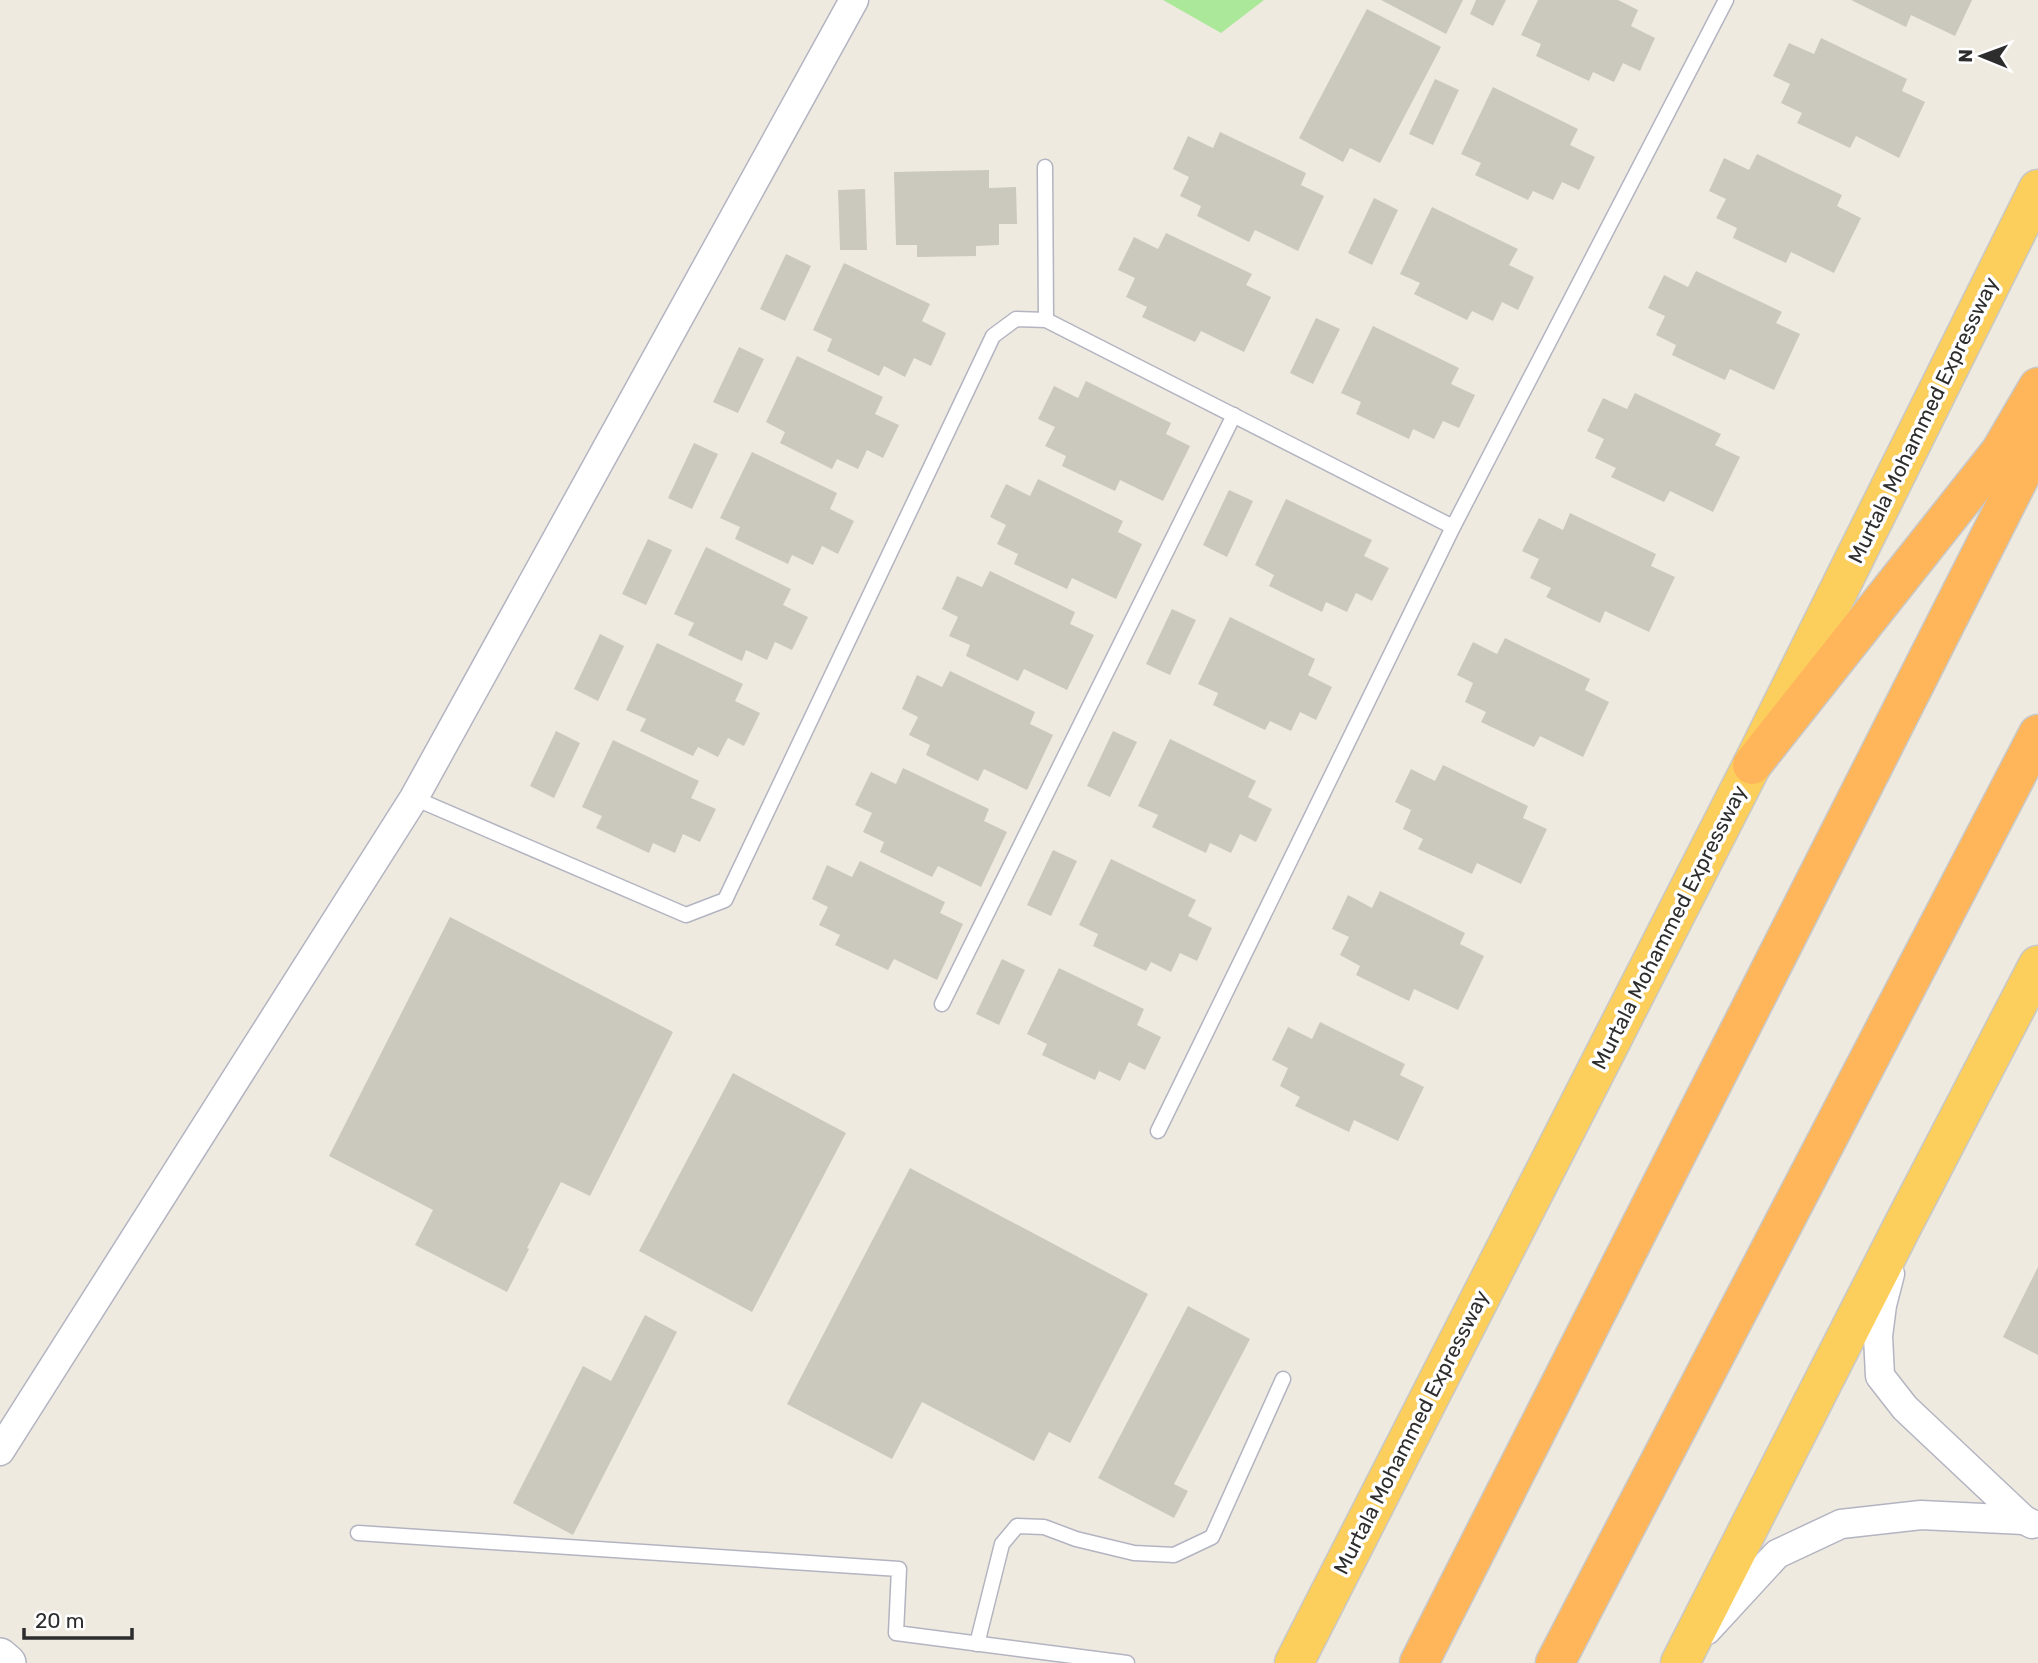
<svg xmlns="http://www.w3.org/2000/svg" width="2038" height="1663" font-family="Rubik,sans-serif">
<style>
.green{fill:#abe89a}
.building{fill:#cbc8be}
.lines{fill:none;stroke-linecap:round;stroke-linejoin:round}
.service-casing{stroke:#b3b4c1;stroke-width:17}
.minor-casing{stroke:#b3b4c1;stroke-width:31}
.tertiary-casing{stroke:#b3b4c1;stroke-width:38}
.trunk-casing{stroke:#c8c8c8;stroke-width:41}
.motorway-casing{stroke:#c8c8c8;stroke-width:41}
.service{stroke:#fff;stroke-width:14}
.minor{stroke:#fff;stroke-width:28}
.tertiary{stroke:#fff;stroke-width:35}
.trunk{stroke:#fcce5b;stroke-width:38}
.motorway{stroke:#ffb65b;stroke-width:38}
.labels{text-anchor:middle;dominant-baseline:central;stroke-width:7;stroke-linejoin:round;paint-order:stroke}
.street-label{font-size:21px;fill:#2d2d2d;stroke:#fff}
</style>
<rect width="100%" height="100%" fill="#efeae0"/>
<path class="green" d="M1163 0H1264L1221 33Z"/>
<g class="building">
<path d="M1381 0H1463L1446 34Z"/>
<path d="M1476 0H1506L1493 26 1470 14Z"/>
<path d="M1538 0H1618L1638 10 1631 26 1655 38 1640 71 1623 63 1614 82 1593 72 1589 81 1536 56 1541 44 1521 35Z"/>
<path d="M1851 0H1972L1955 36 1911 15 1906 27Z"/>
<path d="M1367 9 1441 47 1380 163 1350 148 1343 162 1299 138Z"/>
<path d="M1821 38 1907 79 1902 91 1925 102 1899 158 1856 136 1850 148 1797 123 1802 113 1781 103 1790 84 1773 76 1789 43 1814 54Z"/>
<path d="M1435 79 1459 90 1433 145 1409 134Z"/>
<path d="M1493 87 1578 129 1570 145 1595 157 1579 190 1562 182 1553 200 1533 191 1528 200 1475 175 1481 163 1461 154Z"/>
<path d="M1220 132 1306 173 1301 185 1324 196 1298 251 1255 230 1249 242 1197 216 1201 206 1180 196 1189 177 1173 169 1188 136 1213 148Z"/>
<path d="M1757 154 1842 195 1837 206 1861 218 1834 273 1791 252 1786 263 1733 238 1737 228 1716 218 1726 199 1709 191 1724 158 1749 170Z"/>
<path d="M989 170V188L1016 187 1017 224H999V245L976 246V256L917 257V245H896L894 172Z"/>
<path d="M865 189 867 250H840L838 190Z"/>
<path d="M1374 198 1398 210 1372 265 1348 253Z"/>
<path d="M1432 207 1518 249 1509 265 1534 277 1518 310 1502 302 1493 321 1472 311 1467 320 1414 294 1420 283 1400 274Z"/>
<path d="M1166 233 1252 274 1246 285 1271 297 1244 352 1201 331 1195 342 1142 317 1147 307 1126 297 1135 278 1118 270 1134 237 1158 249Z"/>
<path d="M786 254 811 266 785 321 760 309Z"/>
<path d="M844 263 930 304 922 321 946 333 931 366 914 358 905 377 884 366 879 376 827 351 832 339 813 330Z"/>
<path d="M1696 271 1782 312 1776 323 1800 334 1774 390 1730 369 1725 380 1672 355 1676 345 1656 335 1665 316 1648 308 1664 275 1688 287Z"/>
<path d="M1316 318 1340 329 1313 384 1290 373Z"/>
<path d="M1373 326 1459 368 1451 384 1475 395 1459 428 1443 421 1434 439 1413 429 1409 439 1356 414 1361 402 1341 393Z"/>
<path d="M739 347 764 359 738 413 713 402Z"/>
<path d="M797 356 883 397 875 414 899 425 883 458 867 450 858 469 837 459 832 469 780 443 785 432 766 422Z"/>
<path d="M1086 381 1171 423 1166 434 1190 446 1163 501 1120 480 1115 491 1062 466 1066 456 1045 446 1055 427 1038 419 1054 386 1078 398Z"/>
<path d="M1635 393 1721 434 1715 445 1740 457 1713 512 1670 491 1664 502 1611 477 1616 468 1595 458 1604 439 1587 431 1603 398 1627 409Z"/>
<path d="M694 443 718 454 692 509 668 498Z"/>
<path d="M752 452 837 493 830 509 854 521 838 554 822 546 813 565 792 555 788 564 735 539 740 527 720 518Z"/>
<path d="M1038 479 1123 521 1118 532 1142 544 1116 599 1072 578 1067 589 1014 564 1018 554 997 544 1006 525 990 517 1006 484 1030 496Z"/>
<path d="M1229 490 1253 501 1227 557 1203 545Z"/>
<path d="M1286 499 1372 540 1364 556 1389 568 1372 601 1356 593 1347 612 1326 602 1322 612 1269 586 1274 575 1255 565Z"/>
<path d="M1570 513 1656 554 1651 566 1675 577 1649 632 1605 611 1600 623 1546 597 1551 588 1530 578 1539 559 1522 551 1539 518 1563 530Z"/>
<path d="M648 539 672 550 646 605 622 594Z"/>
<path d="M706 547 791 589 783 605 808 617 792 650 775 642 767 660 746 650 742 661 688 635 694 623 674 614Z"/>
<path d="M990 571 1075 612 1070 624 1094 635 1067 690 1024 669 1018 681 966 656 970 645 949 636 958 617 942 609 957 576 982 587Z"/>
<path d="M1172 609 1196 620 1170 675 1146 664Z"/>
<path d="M1230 617 1315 659 1308 675 1332 687 1316 720 1300 712 1291 731 1270 721 1265 730 1213 705 1218 693 1198 684Z"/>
<path d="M600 634 624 646 598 701 574 689Z"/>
<path d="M1505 638 1590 679 1585 690 1609 702 1583 757 1540 736 1534 747 1481 722 1486 712 1465 702 1473 683 1457 675 1473 642 1497 654Z"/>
<path d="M657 643 743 684 735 701 760 713 744 746 728 738 718 757 698 747 693 756 640 731 646 719 626 710Z"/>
<path d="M950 671 1035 712 1030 724 1053 735 1027 790 984 769 978 781 926 755 930 745 909 735 918 717 902 709 917 675 942 687Z"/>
<path d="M556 731 580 743 554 798 530 786Z"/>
<path d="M1113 731 1137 742 1110 797 1087 786Z"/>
<path d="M1170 739 1256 781 1248 797 1272 809 1256 842 1240 834 1231 853 1210 843 1206 853 1152 827 1158 815 1138 806Z"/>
<path d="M613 740 699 781 691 798 716 809 700 842 683 834 675 853 653 843 649 853 596 828 602 816 582 807Z"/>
<path d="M1443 765 1528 806 1523 818 1547 829 1521 884 1477 863 1472 874 1418 849 1423 839 1403 829 1411 810 1395 802 1411 769 1435 781Z"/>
<path d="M903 768 989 809 984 821 1007 832 981 887 938 866 932 877 880 852 884 842 863 832 872 813 855 805 871 772 896 784Z"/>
<path d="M1053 850 1077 861 1051 916 1027 905Z"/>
<path d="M1111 859 1196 900 1188 916 1212 928 1197 961 1180 953 1171 972 1151 962 1146 971 1093 946 1098 934 1079 925Z"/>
<path d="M860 861 945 902 940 913 963 924 937 980 894 959 888 970 835 945 840 935 819 925 828 907 812 899 827 865 852 877Z"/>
<path d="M1380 891 1465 933 1460 944 1484 956 1458 1010 1414 989 1409 1001 1356 975 1360 966 1340 955 1349 937 1332 929 1348 895 1372 908Z"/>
<path d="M450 917 673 1032 590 1196 561 1182 527 1248 529 1249 507 1292 415 1245 433 1210 329 1156Z"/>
<path d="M1002 959 1025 970 999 1025 976 1014Z"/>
<path d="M1059 968 1144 1009 1137 1025 1161 1037 1145 1070 1129 1062 1120 1081 1099 1071 1095 1080 1042 1055 1047 1044 1027 1034Z"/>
<path d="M1320 1022 1405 1064 1400 1075 1424 1087 1398 1141 1354 1120 1349 1132 1295 1106 1300 1097 1280 1086 1288 1068 1272 1060 1288 1027 1312 1039Z"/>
<path d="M733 1073 846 1133 752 1312 639 1251Z"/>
<path d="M910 1168 1148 1294 1070 1443 1049 1432 1034 1461 922 1402 892 1459 787 1404Z"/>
<path d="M2038 1267V1355L2003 1337Z"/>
<path d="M1188 1306 1250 1339 1174 1484 1188 1491 1174 1518 1098 1478Z"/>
<path d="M645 1315 677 1332 573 1535 513 1503 583 1366 611 1381Z"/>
</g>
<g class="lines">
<defs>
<g id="service">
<path d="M1045 167 1046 320"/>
<path d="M414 798 686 915 725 900 993 336 1016 319 1046 320 1453 527"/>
<path d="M942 1004 1234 415"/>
<path d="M1158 1131 1453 527 1726 0"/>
<path d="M358 1533 899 1569 896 1633 1127 1663"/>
<path d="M977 1644 1002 1544 1017 1526 1044 1527 1076 1539 1134 1553 1174 1555 1212 1537 1283 1379"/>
</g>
<g id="minor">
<path d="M1890 1274 1882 1305 1878 1336 1880 1376 1905 1408 2024 1520 2032 1524"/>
<path d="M0 1451 414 798 854 0"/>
<path d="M1707 1630 1777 1554 1841 1524 1921 1515 2024 1520"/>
</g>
<path id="tertiary" d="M0 1656 8 1663"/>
<g id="trunk">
<path d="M1294 1663 1752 765 2038 189"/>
<path d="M1680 1663 1902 1227 2038 965"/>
</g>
<g id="motorway">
<path d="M1752 765 2000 452 2038 387"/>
<path d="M1419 1663 2038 441"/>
<path d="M1555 1663 2038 734"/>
</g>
</defs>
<use href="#service" class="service-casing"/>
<use href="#minor" class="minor-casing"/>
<use href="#tertiary" class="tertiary-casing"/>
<use href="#trunk" class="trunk-casing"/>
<use href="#motorway" class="motorway-casing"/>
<use href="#service" class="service"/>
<use href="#minor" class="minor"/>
<use href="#tertiary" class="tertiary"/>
<use href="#trunk" class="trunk"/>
<use href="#motorway" class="motorway"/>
</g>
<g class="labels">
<g class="street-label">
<text transform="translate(1923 420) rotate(-64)">Murtala Mohammed Expressway</text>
<text transform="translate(1669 927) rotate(-63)">Murtala Mohammed Expressway</text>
<text transform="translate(1411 1432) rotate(-63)">Murtala Mohammed Expressway</text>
</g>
</g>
<g transform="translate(1982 56) rotate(271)" stroke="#ffffff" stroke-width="5" paint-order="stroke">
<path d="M0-5L12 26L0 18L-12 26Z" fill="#2d2d2d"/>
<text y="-10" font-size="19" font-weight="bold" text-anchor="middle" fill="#2d2d2d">N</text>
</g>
<path d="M24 1628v10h108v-10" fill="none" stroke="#2d2d2d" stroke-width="3.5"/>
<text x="35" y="1628" font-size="21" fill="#2d2d2d" stroke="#ffffff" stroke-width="5" paint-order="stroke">20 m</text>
</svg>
